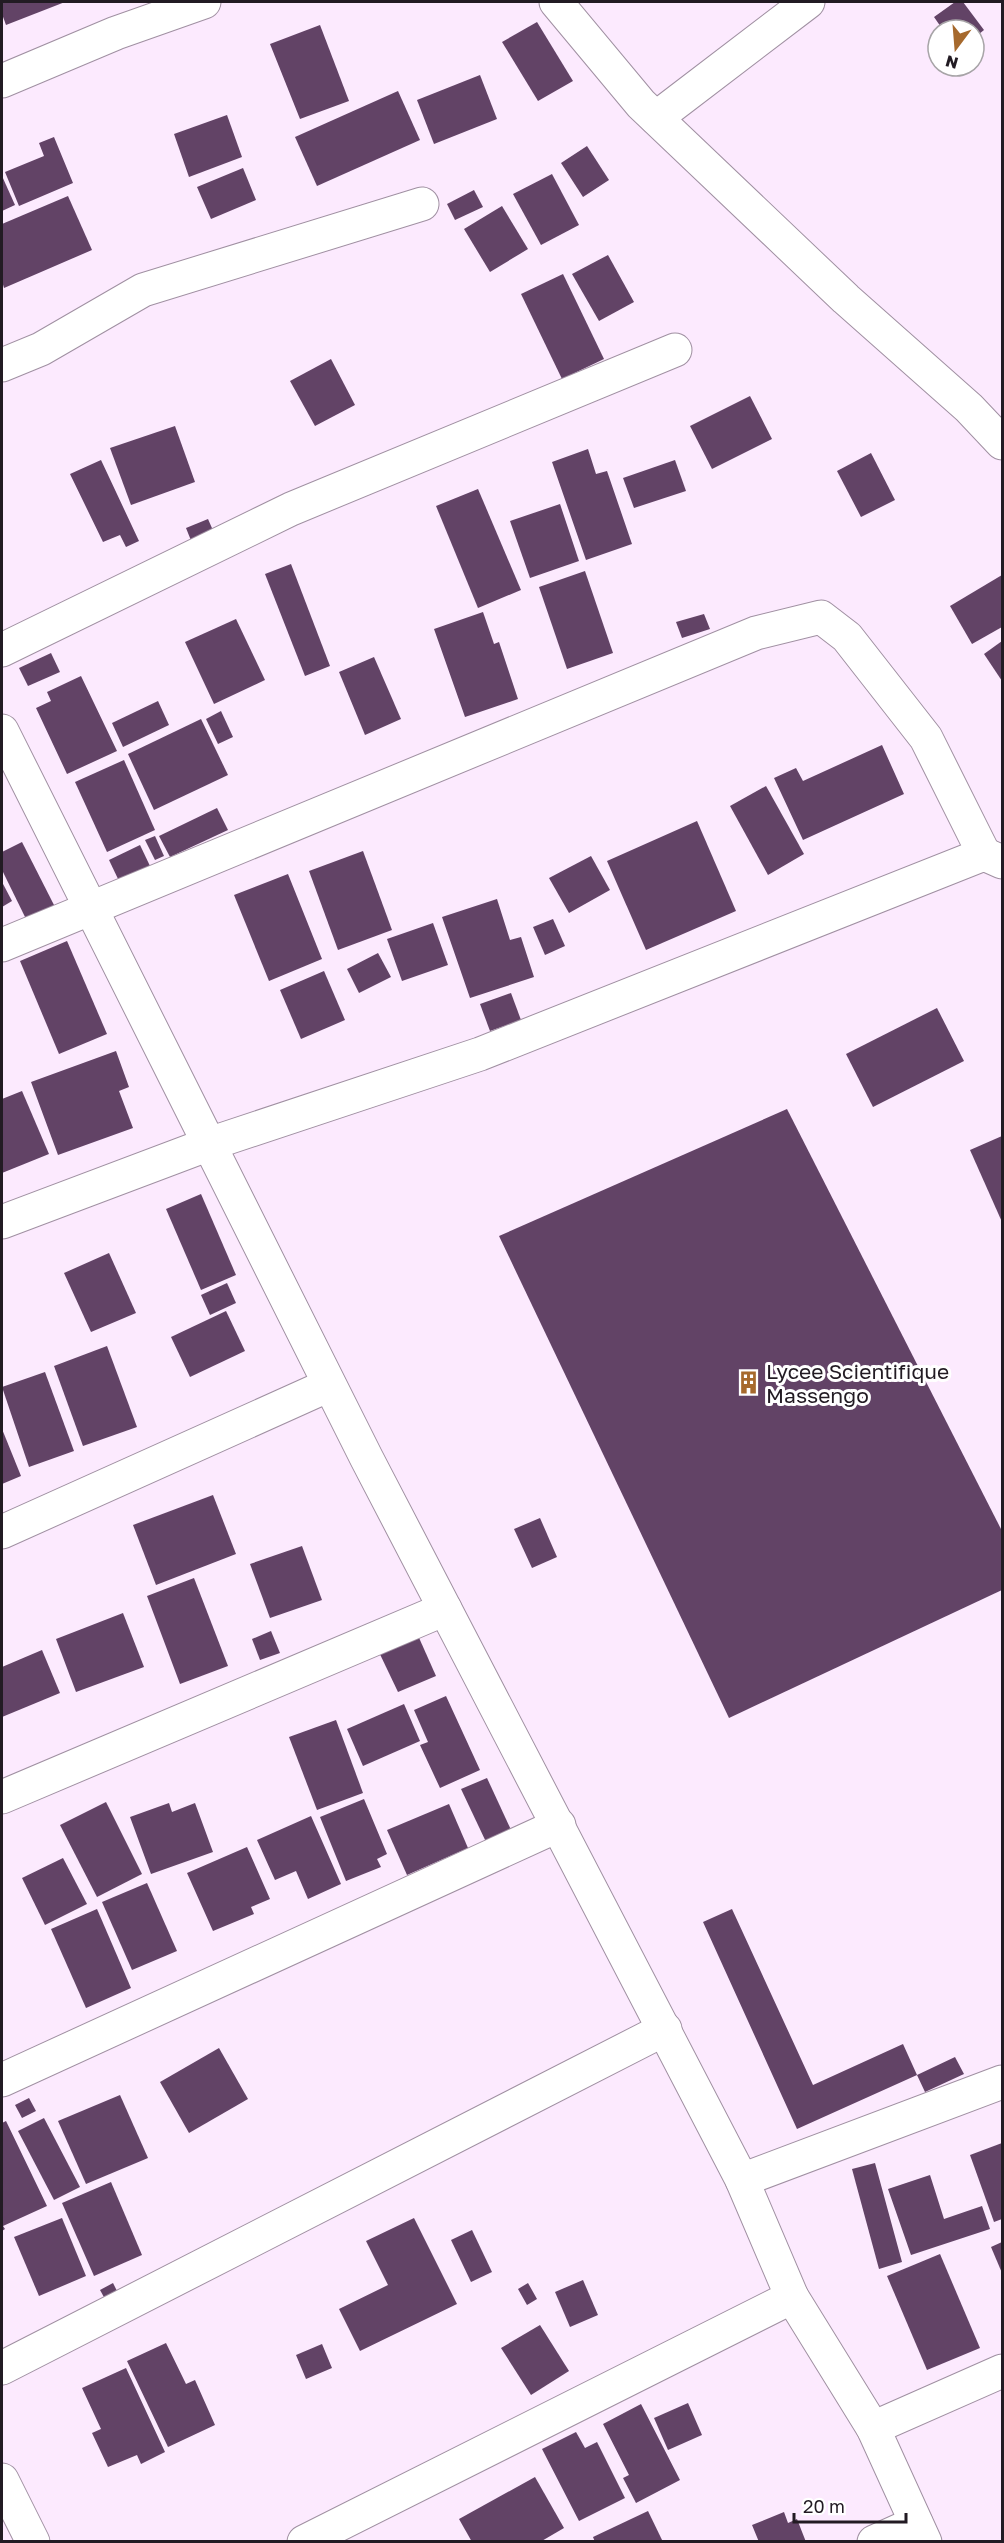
<svg xmlns="http://www.w3.org/2000/svg" width="1004" height="2543" font-family="'Golos Text',sans-serif">
<style>
.building{fill:#624366}
.lines{fill:none;stroke-linecap:round;stroke-linejoin:round}
.minor-casing{stroke:#a090a2;stroke-width:35}
.minor{stroke:#fff;stroke-width:33}
.labels{text-anchor:middle;dominant-baseline:central;stroke-width:6;stroke-linejoin:round;paint-order:stroke}
.poi-label{font-size:21px;fill:#221b23;stroke:#fff;text-anchor:start}
</style>
<rect width="100%" height="100%" fill="#fceafe"/>
<g class="building">
<path d="M2 2H65L6 25 2 14Z"/>
<path d="M955 2H963L984 30 974 38V30H943L934 17Z"/>
<path d="M537 22 573 81 538 101 502 42Z"/>
<path d="M320 25 349 101 300 119 270 44Z"/>
<path d="M480 75 497 119 434 144 417 100Z"/>
<path d="M398 91 420 140 317 186 295 137Z"/>
<path d="M227 115 242 157 189 177 174 134Z"/>
<path d="M54 137 73 183 19 206 5 172 44 156 39 143Z"/>
<path d="M587 146 609 180 583 197 561 163Z"/>
<path d="M243 168 256 200 211 219 197 187Z"/>
<path d="M552 174 579 225 541 245 513 194Z"/>
<path d="M2 176 15 205 2 211Z"/>
<path d="M474 190 483 207 455 220 447 204Z"/>
<path d="M68 196 92 250 4 288 2 281V224Z"/>
<path d="M502 206 528 249 490 272 464 229Z"/>
<path d="M608 255 634 302 599 321 572 274Z"/>
<path d="M563 274 604 359 562 379 521 294Z"/>
<path d="M331 359 355 405 315 426 290 381Z"/>
<path d="M750 396 772 439 712 469 690 426Z"/>
<path d="M175 426 195 482 131 505 110 448Z"/>
<path d="M588 449 596 474 607 471 632 544 586 560 552 462Z"/>
<path d="M871 453 895 500 861 517 837 471Z"/>
<path d="M101 460 139 541 126 547 120 535 103 542 70 474Z"/>
<path d="M675 460 686 491 634 508 623 478Z"/>
<path d="M478 489 521 590 478 608 436 506Z"/>
<path d="M560 504 579 561 530 578 510 521Z"/>
<path d="M208 519 219 544 196 553 186 528Z"/>
<path d="M291 564 330 666 305 676 265 574Z"/>
<path d="M585 571 613 653 567 669 539 587Z"/>
<path d="M1002 575V627L972 644 950 606Z"/>
<path d="M483 612 494 644 499 642 518 699 465 717 434 629Z"/>
<path d="M704 614 710 629 682 638 676 622Z"/>
<path d="M236 619 265 680 214 704 185 642Z"/>
<path d="M1002 641V681L984 654Z"/>
<path d="M51 653 60 672 28 686 19 668Z"/>
<path d="M374 657 401 719 365 735 339 672Z"/>
<path d="M81 676 117 751 67 774 36 708 51 701 47 692Z"/>
<path d="M158 701 169 725 123 747 112 723Z"/>
<path d="M221 711 233 737 218 744 206 719Z"/>
<path d="M201 719 228 775 154 810 128 754Z"/>
<path d="M882 745 904 794 803 840 774 778 796 768 803 781Z"/>
<path d="M124 760 155 830 107 852 75 782Z"/>
<path d="M766 786 804 854 768 875 730 806Z"/>
<path d="M217 808 228 830 170 857 159 836Z"/>
<path d="M697 821 736 911 646 950 607 861Z"/>
<path d="M155 836 164 856 155 860 145 840Z"/>
<path d="M22 842 55 907 27 921 2 870V852Z"/>
<path d="M140 845 150 866 119 881 109 860Z"/>
<path d="M363 851 392 930 338 950 309 871Z"/>
<path d="M591 856 610 890 569 913 549 878Z"/>
<path d="M288 874 322 959 269 981 234 895Z"/>
<path d="M2 882 12 901 2 907Z"/>
<path d="M497 899 510 940 521 937 534 977 470 998 442 917Z"/>
<path d="M553 919 565 946 545 955 533 927Z"/>
<path d="M433 923 448 965 402 981 387 939Z"/>
<path d="M67 941 107 1034 59 1054 20 961Z"/>
<path d="M378 953 391 977 359 993 347 969Z"/>
<path d="M324 971 345 1020 301 1039 280 990Z"/>
<path d="M511 993 521 1020 490 1031 480 1004Z"/>
<path d="M937 1008 964 1061 873 1107 846 1054Z"/>
<path d="M116 1051 129 1087 119 1091 133 1128 58 1155 31 1082Z"/>
<path d="M22 1091 49 1154 2 1173V1099Z"/>
<path d="M787 1109 1002 1531V1590L729 1718 499 1236Z"/>
<path d="M1002 1136V1222L970 1150Z"/>
<path d="M201 1194 236 1275 201 1290 166 1209Z"/>
<path d="M109 1253 136 1313 91 1332 64 1273Z"/>
<path d="M227 1283 236 1303 210 1315 201 1295Z"/>
<path d="M226 1311 245 1351 190 1377 171 1337Z"/>
<path d="M107 1346 137 1427 83 1446 54 1366Z"/>
<path d="M45 1372 74 1451 29 1467 2 1387Z"/>
<path d="M2 1429 21 1476 2 1484Z"/>
<path d="M213 1495 236 1554 156 1585 133 1525Z"/>
<path d="M540 1518 557 1557 532 1568 514 1529Z"/>
<path d="M302 1546 322 1600 270 1618 250 1564Z"/>
<path d="M194 1578 228 1666 180 1684 147 1596Z"/>
<path d="M123 1613 144 1667 76 1692 56 1639Z"/>
<path d="M271 1631 280 1653 260 1660 252 1639Z"/>
<path d="M416 1631 436 1676 398 1692 377 1648Z"/>
<path d="M42 1650 60 1693 2 1717V1667Z"/>
<path d="M446 1696 480 1770 440 1788 420 1745 428 1742 414 1710Z"/>
<path d="M404 1704 420 1741 363 1766 347 1729Z"/>
<path d="M336 1720 363 1793 317 1810 289 1737Z"/>
<path d="M487 1778 512 1832 487 1844 461 1789Z"/>
<path d="M364 1799 387 1854 377 1859 381 1867 346 1881 320 1817Z"/>
<path d="M106 1802 142 1874 97 1897 60 1825Z"/>
<path d="M169 1803 172 1812 195 1803 213 1852 151 1874 130 1817Z"/>
<path d="M449 1804 468 1848 407 1875 387 1830Z"/>
<path d="M311 1816 341 1884 308 1899 296 1871 275 1880 257 1840Z"/>
<path d="M247 1847 270 1899 251 1907 254 1914 213 1931 187 1873Z"/>
<path d="M63 1858 87 1904 45 1925 22 1878Z"/>
<path d="M147 1883 177 1951 132 1970 102 1902Z"/>
<path d="M97 1909 131 1988 86 2008 51 1929Z"/>
<path d="M732 1909 813 2085 903 2044 917 2075 955 2057 964 2074 925 2092 917 2075 797 2129 703 1922Z"/>
<path d="M219 2048 248 2099 189 2133 160 2082Z"/>
<path d="M120 2095 148 2158 86 2184 58 2121Z"/>
<path d="M29 2098 36 2111 22 2118 15 2105Z"/>
<path d="M44 2118 80 2187 54 2200 18 2131Z"/>
<path d="M6 2121 47 2206 3 2226 5 2229 2 2231V2123Z"/>
<path d="M1002 2143V2219L994 2222 970 2155Z"/>
<path d="M875 2163 902 2262 879 2269 852 2169Z"/>
<path d="M930 2175 944 2219 982 2206 990 2229 911 2255 888 2189Z"/>
<path d="M111 2182 142 2255 94 2276 62 2203Z"/>
<path d="M62 2218 86 2276 39 2296 14 2237Z"/>
<path d="M414 2218 457 2304 360 2351 339 2309 388 2285 366 2241Z"/>
<path d="M472 2230 492 2272 471 2282 451 2240Z"/>
<path d="M1002 2242V2273L991 2247Z"/>
<path d="M940 2254 980 2348 927 2370 887 2276Z"/>
<path d="M583 2280 598 2315 570 2327 555 2292Z"/>
<path d="M113 2283 122 2301 110 2308 100 2290Z"/>
<path d="M528 2283 537 2299 527 2305 518 2289Z"/>
<path d="M540 2325 569 2371 531 2395 501 2348Z"/>
<path d="M166 2343 186 2384 195 2380 215 2425 168 2447 127 2361Z"/>
<path d="M322 2344 332 2368 306 2379 296 2355Z"/>
<path d="M126 2368 165 2452 141 2464 137 2455 108 2467 92 2433 101 2429 82 2388Z"/>
<path d="M688 2403 702 2435 668 2450 654 2418Z"/>
<path d="M641 2404 680 2480 636 2503 623 2478 629 2475 603 2424Z"/>
<path d="M576 2432 585 2448 597 2442 625 2498 579 2521 542 2449Z"/>
<path d="M535 2477 564 2528 540 2542H472L459 2519Z"/>
<path d="M648 2511 663 2542H595L593 2537Z"/>
<path d="M784 2512 788 2523 797 2519 806 2542H759L752 2525Z"/>
</g>
<g class="lines">
<defs>
<g id="minor">
<path d="M556 2 641 104 846 299 969 408 1002 443"/>
<path d="M2 81 116 33 204 2"/>
<path d="M656 118 808 2"/>
<path d="M2 365 41 349 143 290 422 204"/>
<path d="M2 650 291 509 675 350"/>
<path d="M2 731 367 1459 742 2180 792 2297 873 2428 925 2542"/>
<path d="M2 945 756 633 821 617 847 637 926 738 984 854"/>
<path d="M2 1222 209 1144 480 1054 984 854 1002 862"/>
<path d="M2 1532 329 1385"/>
<path d="M2 1797 445 1609"/>
<path d="M2 2080 559 1825"/>
<path d="M742 2180 1002 2082"/>
<path d="M2 2368 665 2029"/>
<path d="M873 2428 1002 2371"/>
<path d="M2 2480 33 2542"/>
<path d="M304 2542 792 2297"/>
<path d="M874 2542 916 2523"/>
</g>
</defs>
<use href="#minor" class="minor-casing"/>
<use href="#minor" class="minor"/>
</g>
<defs>
<symbol id="building-bare" viewBox="-9 -9 18 18"><path d="M-4-6H4V6H1V3H-1V6H-4ZM-2.5-4.3h1.7v1.8h-1.7ZM.8-4.3h1.7v1.8H.8ZM-2.5-1h1.7V.8h-1.7ZM.8-1h1.7V.8H.8Z" fill="#a6692d" stroke="#fff" stroke-width="2.5" paint-order="stroke"/></symbol>
</defs>
<g fill-rule="evenodd">
<use href="#building-bare" x="732" y="1366" width="33" height="33"/>
</g>
<g class="labels">
<g class="poi-label">
<text x="766" y="1371">Lycee Scientifique<tspan x="766" dy="24">Massengo</tspan></text>
</g>
</g>
<rect width="1004" height="2543" fill="none" stroke="#221b23" stroke-width="6"/>
<g transform="translate(956 48) rotate(196)"><circle r="28" fill="#ffffff" stroke="#a7a4a7" stroke-width="1.5"/>
<path d="M0-4.5L10 22L0 15L-10 22Z" fill="#a6692d"/>
<text y="-9" font-size="16" font-weight="bold" text-anchor="middle" fill="#221b23">N</text>
</g>
<path d="M794 2513v9h112v-9" fill="none" stroke="#221b23" stroke-width="3"/>
<text x="803" y="2513" font-size="18" fill="#221b23" stroke="#ffffff" stroke-width="4.5" paint-order="stroke">20 m</text>
</svg>
